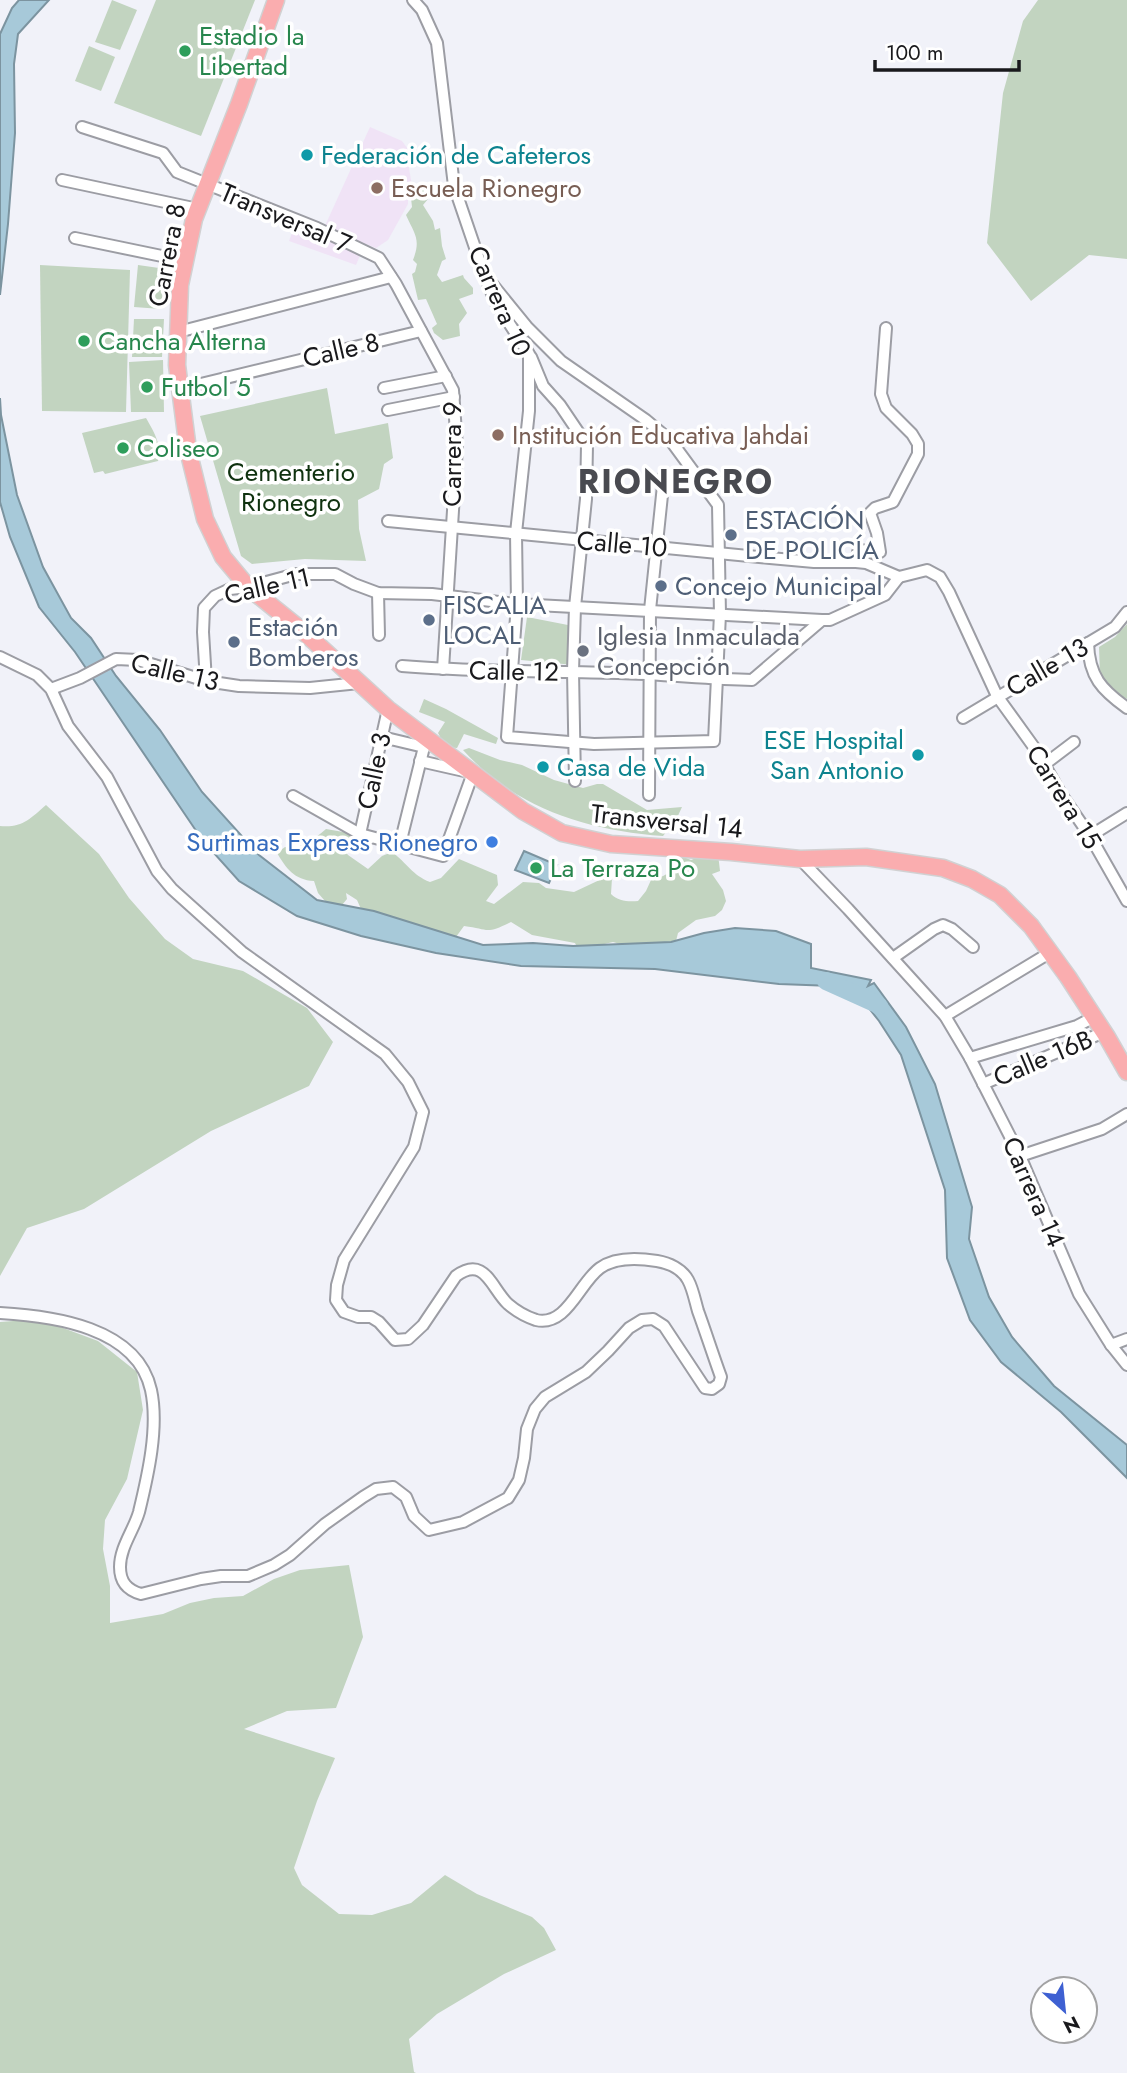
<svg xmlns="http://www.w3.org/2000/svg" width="1127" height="2073" font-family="Jost,sans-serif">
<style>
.education{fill:#f0e3f6}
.green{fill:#c2d4c0}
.water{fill:#a7c9d9;stroke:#7c94a0;stroke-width:2}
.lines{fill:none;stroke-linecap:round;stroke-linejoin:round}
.river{stroke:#a7c9d9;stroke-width:18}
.minor-casing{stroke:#9c9da4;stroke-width:14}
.highway-casing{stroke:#d1d1d2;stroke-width:19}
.minor{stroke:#fff;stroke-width:10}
.highway{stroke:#faadaf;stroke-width:16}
.leisure-dot{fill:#2e9e5b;stroke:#fff;stroke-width:2.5}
.culture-dot{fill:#0f9aa8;stroke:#fff;stroke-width:2.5}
.education-dot{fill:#8d6e63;stroke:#fff;stroke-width:2.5}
.service-dot{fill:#5c6f8a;stroke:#fff;stroke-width:2.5}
.worship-dot{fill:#6b7280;stroke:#fff;stroke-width:2.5}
.shop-dot{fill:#3f7fe0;stroke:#fff;stroke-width:2.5}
.labels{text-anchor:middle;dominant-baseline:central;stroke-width:7;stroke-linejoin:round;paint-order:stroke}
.leisure-label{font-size:26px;fill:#27864d;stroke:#fff;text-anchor:start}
.culture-label{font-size:26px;fill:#0d838f;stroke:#fff;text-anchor:start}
.education-label{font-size:26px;fill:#785e54;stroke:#fff;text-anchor:start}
.street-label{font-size:26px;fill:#19191c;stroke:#fff}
.park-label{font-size:26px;fill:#0f320f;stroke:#fff}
.service-label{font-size:26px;fill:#4e5e75;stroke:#fff;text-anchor:start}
.worship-label{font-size:26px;fill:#5b616d;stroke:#fff;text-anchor:start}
.shop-label{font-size:26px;fill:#366cbe;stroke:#fff;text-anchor:end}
.district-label{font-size:33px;font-weight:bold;letter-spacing:2px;fill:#494a50;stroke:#fff}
</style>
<rect width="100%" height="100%" fill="#f1f2f9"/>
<g class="education">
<path d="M370 127 402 141 410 152 408 162 412 186 408 191V204L388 240 376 248 324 228Z"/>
<path d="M294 228 361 253 356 265 289 241Z"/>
</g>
<g class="green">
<path d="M112 0 137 10 120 50 95 42Z"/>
<path d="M156 0H255L201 136 114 103Z"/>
<path d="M1038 0H1127V259L1089 255 1031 301 987 243 1003 93 1023 21Z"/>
<path d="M89 46 115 57 101 91 75 81Z"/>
<path d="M416 188 424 190 428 199 423 205 433 221 435 230 440 228 442 246 446 259 442 261 437 275 442 282 463 275 464 278 473 288V294L459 299 467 313 459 324 460 336 443 340 434 333 432 328 437 324 426 299 418 300 412 274 415 272 417 264 413 260C421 239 415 235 406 215L412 207 411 198Z"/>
<path d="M40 265 130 270 126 412 42 411Z"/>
<path d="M138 265 166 269 161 309 134 307Z"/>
<path d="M134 319H164L162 357H132Z"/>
<path d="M163 360 164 412H131L129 362Z"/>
<path d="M327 388 335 434 388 423 393 458 384 464 379 489 358 500 359 529 366 561 305 559 252 564 241 556 200 416Z"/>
<path d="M146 418C153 430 163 446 158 461L105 474 103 471 94 473 82 433Z"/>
<path d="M527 617 573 626 574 665 521 660Z"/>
<path d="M1127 624V699L1115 693 1100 677 1099 647 1115 637Z"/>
<path d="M424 699 446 709 498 738 496 744 464 734 457 748 446 747 438 733 445 722 419 712Z"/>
<path d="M469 748 500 760 522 765 554 780 583 788 597 784H603L647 810 682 807 676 820 663 836C586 830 517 809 463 750Z"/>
<path d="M46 805 99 854 129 898 165 939 193 959 243 971 307 1008 333 1042 309 1086 211 1131 84 1209 27 1228 0 1276V826C22 828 30 819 46 805Z"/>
<path d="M326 829 349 833 351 840 346 842 342 847 348 855 368 869 382 856 392 852C407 863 412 875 430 882L441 878 459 859 497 875 498 885 486 901 494 904 523 882 539 883 546 888 574 892 608 876 612 878 611 894C618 901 628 902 638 901L646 891 651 880C665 876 676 872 681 856L691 860 704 855 718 854 720 871 712 874 723 890 726 901 722 910 715 916 696 920 678 933 676 941 665 946 620 944 613 942 600 945 597 953 579 951 575 943 532 935 511 922C485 935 489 929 464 926L456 937 445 942 361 909 357 900 346 893 347 899 342 905 331 908 318 893 314 881C294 880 286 868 277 853L285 847C302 849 314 839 326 829Z"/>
<path d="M39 1319 98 1341 137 1372 143 1410 127 1479 105 1520 103 1549 110 1586V1623L163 1614 190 1603 214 1598 243 1596 274 1579 300 1570 349 1565 363 1637 336 1708 287 1711 244 1729 335 1758 317 1801 294 1868 302 1885 339 1914 372 1915 411 1903 445 1875 477 1894 532 1917 544 1928 556 1950 504 1974 437 2014 409 2039 414 2072 416 2073H0V1322Z"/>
</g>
<g class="water">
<path d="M19 0H49L18 34 14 64 15 133 8 224 0 295V34L12 8Z"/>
<path d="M0 398 1 415 17 495 43 567 71 618 91 638 116 676 160 730 202 792 259 855 317 900 374 911 483 945 533 943 573 946 671 942 704 933 735 928 776 931 811 944V968L871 980 868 986 874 983 906 1027 935 1084 972 1207 969 1239 989 1297 1012 1337 1054 1386 1127 1445V1478L1061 1412 1001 1362 970 1320 947 1258 945 1190 901 1055 879 1021 857 993 833 986 779 984 655 969 521 966 436 953 361 936 297 916 239 881 203 841 75 652 39 607 10 537 0 502Z"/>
<path d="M524 851 557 865 549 883 515 870Z"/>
</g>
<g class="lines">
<path class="river" d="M826 981 877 1004 879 1006"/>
<defs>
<g id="minor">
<path d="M413 0 422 10 437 43 454 186 484 274 496 303 529 354V411L516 533 517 604 507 737 594 744 714 741 720 614 718 505 671 441 646 420 561 361 527 327 484 274"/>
<path d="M82 127 163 153 177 172 317 228 379 258 396 284 453 390 457 447 443 669"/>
<path d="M62 180 198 209"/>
<path d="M75 238 186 261"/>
<path d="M178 332 391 277"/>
<path d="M531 357 543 386 560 405 587 445 586 499 575 607 573 671 575 781"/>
<path d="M384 388 446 376"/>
<path d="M180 389 421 331"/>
<path d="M388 410 454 397"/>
<path d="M388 521 770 558 814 562H856L866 563 899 577"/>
<path d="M856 562 858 552 860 550 878 553 880 552 877 533 870 513 875 508 893 502 918 454V444L912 434 886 408 881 394 886 328"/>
<path d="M899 577 927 570 940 577 949 592 997 696 1036 750 1061 794 1090 836 1127 901"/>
<path d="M378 593 379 635"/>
<path d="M1088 643C1089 677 1102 690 1127 708"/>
<path d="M0 657 37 675 51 689 68 726 107 777 157 871 172 889 242 952 385 1054 408 1082 423 1112 414 1147 344 1260 337 1285 336 1300 344 1312 358 1317H371L379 1322 395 1340 408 1339 423 1325 456 1276C485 1255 491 1288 508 1304 516 1311 527 1317 536 1320 567 1327 579 1283 600 1268 615 1257 639 1258 657 1261 669 1263 682 1269 688 1280 693 1289 695 1301 698 1311 706 1333 713 1355 721 1377L719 1384 712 1389 705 1388 664 1326 653 1319 642 1320 629 1328 608 1351 586 1372 545 1397 535 1409 527 1429 524 1458 519 1480 508 1498 463 1522 429 1530 414 1516 406 1497 393 1487 376 1489 363 1497 325 1524 290 1555 274 1565 248 1576H221L201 1579 141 1594C127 1590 120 1582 120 1567 120 1547 134 1530 139 1512 148 1475 159 1427 151 1390 137 1327 53 1316 0 1313"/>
<path d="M402 666C474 672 546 671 618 673 663 674 707 679 752 680L822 620"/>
<path d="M206 681 203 632 204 608 215 596 230 589 248 587 296 574H335L354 584 378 593 432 594 517 604 822 620H830L885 595 899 577"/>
<path d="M51 689 80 678 116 659 138 660 206 681 239 686 310 688 359 683"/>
<path d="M963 718 1115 627 1127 612"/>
<path d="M382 737 424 747 400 844"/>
<path d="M1045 764 1074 742"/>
<path d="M649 795 650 610 664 476"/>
<path d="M293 796 360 834 443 856 473 773 420 761"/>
<path d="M360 834 388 709"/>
<path d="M1090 836 1127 813"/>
<path d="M800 859 848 909 945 1016 970 1058 1020 1156 1079 1294 1111 1345 1127 1365"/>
<path d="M893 958 934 929 943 925 952 929 973 947"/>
<path d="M945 1016 1051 952"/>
<path d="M970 1058 1077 1026 1094 1017"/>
<path d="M983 1084 1104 1032"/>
<path d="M1020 1156 1102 1129 1127 1114"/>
<path d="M1111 1345 1127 1339"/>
</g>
<path id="highway" d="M276 0 239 104 194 219 180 285 177 365 188 450 205 519 223 557 248 587 305 633 388 709 523 811 562 833 611 844 731 852 800 859 866 857 943 868 972 879 1000 895 1031 926 1068 977 1107 1037 1127 1072"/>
</defs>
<use href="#minor" class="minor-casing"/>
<use href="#highway" class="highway-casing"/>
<use href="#minor" class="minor"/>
<use href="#highway" class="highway"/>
</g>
<g class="leisure-dot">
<circle cx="185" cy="51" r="7"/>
<circle cx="84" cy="341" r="7"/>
<circle cx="147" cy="387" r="7"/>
<circle cx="123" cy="448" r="7"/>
<circle cx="536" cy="868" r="7"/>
</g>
<g class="culture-dot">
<circle cx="307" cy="155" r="7"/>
<circle cx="918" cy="755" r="7"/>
<circle cx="543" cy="767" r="7"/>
</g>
<g class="education-dot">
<circle cx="377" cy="188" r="7"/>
<circle cx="498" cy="435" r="7"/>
</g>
<g class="service-dot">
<circle cx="731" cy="535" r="7"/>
<circle cx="661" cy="586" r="7"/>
<circle cx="429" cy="620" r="7"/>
<circle cx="234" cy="642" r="7"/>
</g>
<circle class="worship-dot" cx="583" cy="651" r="7"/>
<circle class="shop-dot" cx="492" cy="842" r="7"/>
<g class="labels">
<g class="leisure-label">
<text x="199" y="36">Estadio la<tspan x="199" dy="30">Libertad</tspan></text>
<text x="98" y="341">Cancha Alterna</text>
<text x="161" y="387">Futbol 5</text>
<text x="137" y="448">Coliseo</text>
<text x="550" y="868">La Terraza Po</text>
</g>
<g class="culture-label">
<text x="321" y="155">Federación de Cafeteros</text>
<text x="904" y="740" text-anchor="end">ESE Hospital<tspan x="904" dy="30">San Antonio</tspan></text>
<text x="557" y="767">Casa de Vida</text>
</g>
<g class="education-label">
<text x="391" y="188">Escuela Rionegro</text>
<text x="512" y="435">Institución Educativa Jahdai</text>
</g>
<g class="street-label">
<text transform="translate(286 218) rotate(23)">Transversal 7</text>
<text transform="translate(167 255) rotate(-79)">Carrera 8</text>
<text transform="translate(500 301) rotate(66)">Carrera 10</text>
<text transform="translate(341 350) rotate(-13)">Calle 8</text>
<text transform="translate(452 454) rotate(-90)">Carrera 9</text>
<text transform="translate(622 544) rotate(5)">Calle 10</text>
<text transform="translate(267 586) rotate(-13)">Calle 11</text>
<text transform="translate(1047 667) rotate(-30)">Calle 13</text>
<text transform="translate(514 671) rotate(1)">Calle 12</text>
<text transform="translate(175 672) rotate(13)">Calle 13</text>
<text transform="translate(374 771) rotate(-78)">Calle 3</text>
<text transform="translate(1064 797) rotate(58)">Carrera 15</text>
<text transform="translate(667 821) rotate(6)">Transversal 14</text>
<text transform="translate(1043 1058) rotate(-23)">Calle 16B</text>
<text transform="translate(1034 1192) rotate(66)">Carrera 14</text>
</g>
<g class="park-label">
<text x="291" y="472">Cementerio<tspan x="291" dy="30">Rionegro</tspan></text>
</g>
<g class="service-label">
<text x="745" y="520">ESTACIÓN<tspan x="745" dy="30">DE POLICÍA</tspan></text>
<text x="675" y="586">Concejo Municipal</text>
<text x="443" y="605">FISCALIA<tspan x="443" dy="30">LOCAL</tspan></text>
<text x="248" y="627">Estación<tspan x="248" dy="30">Bomberos</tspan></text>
</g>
<g class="worship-label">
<text x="597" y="636">Iglesia Inmaculada<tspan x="597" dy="30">Concepción</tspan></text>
</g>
<g class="shop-label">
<text x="478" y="842">Surtimas Express Rionegro</text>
</g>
<g class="district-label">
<text x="676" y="481">RIONEGRO</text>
</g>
</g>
<g transform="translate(1064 2010) rotate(153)"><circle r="33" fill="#ffffff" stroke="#a3a3a4" stroke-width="2"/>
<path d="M0-5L12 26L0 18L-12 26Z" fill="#3e60d2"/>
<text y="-10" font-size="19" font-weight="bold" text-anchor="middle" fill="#19191c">N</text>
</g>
<path d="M875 60v10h144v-10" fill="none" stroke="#19191c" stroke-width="3.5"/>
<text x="886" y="60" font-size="21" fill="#19191c" stroke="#ffffff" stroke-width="5" paint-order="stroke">100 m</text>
</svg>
